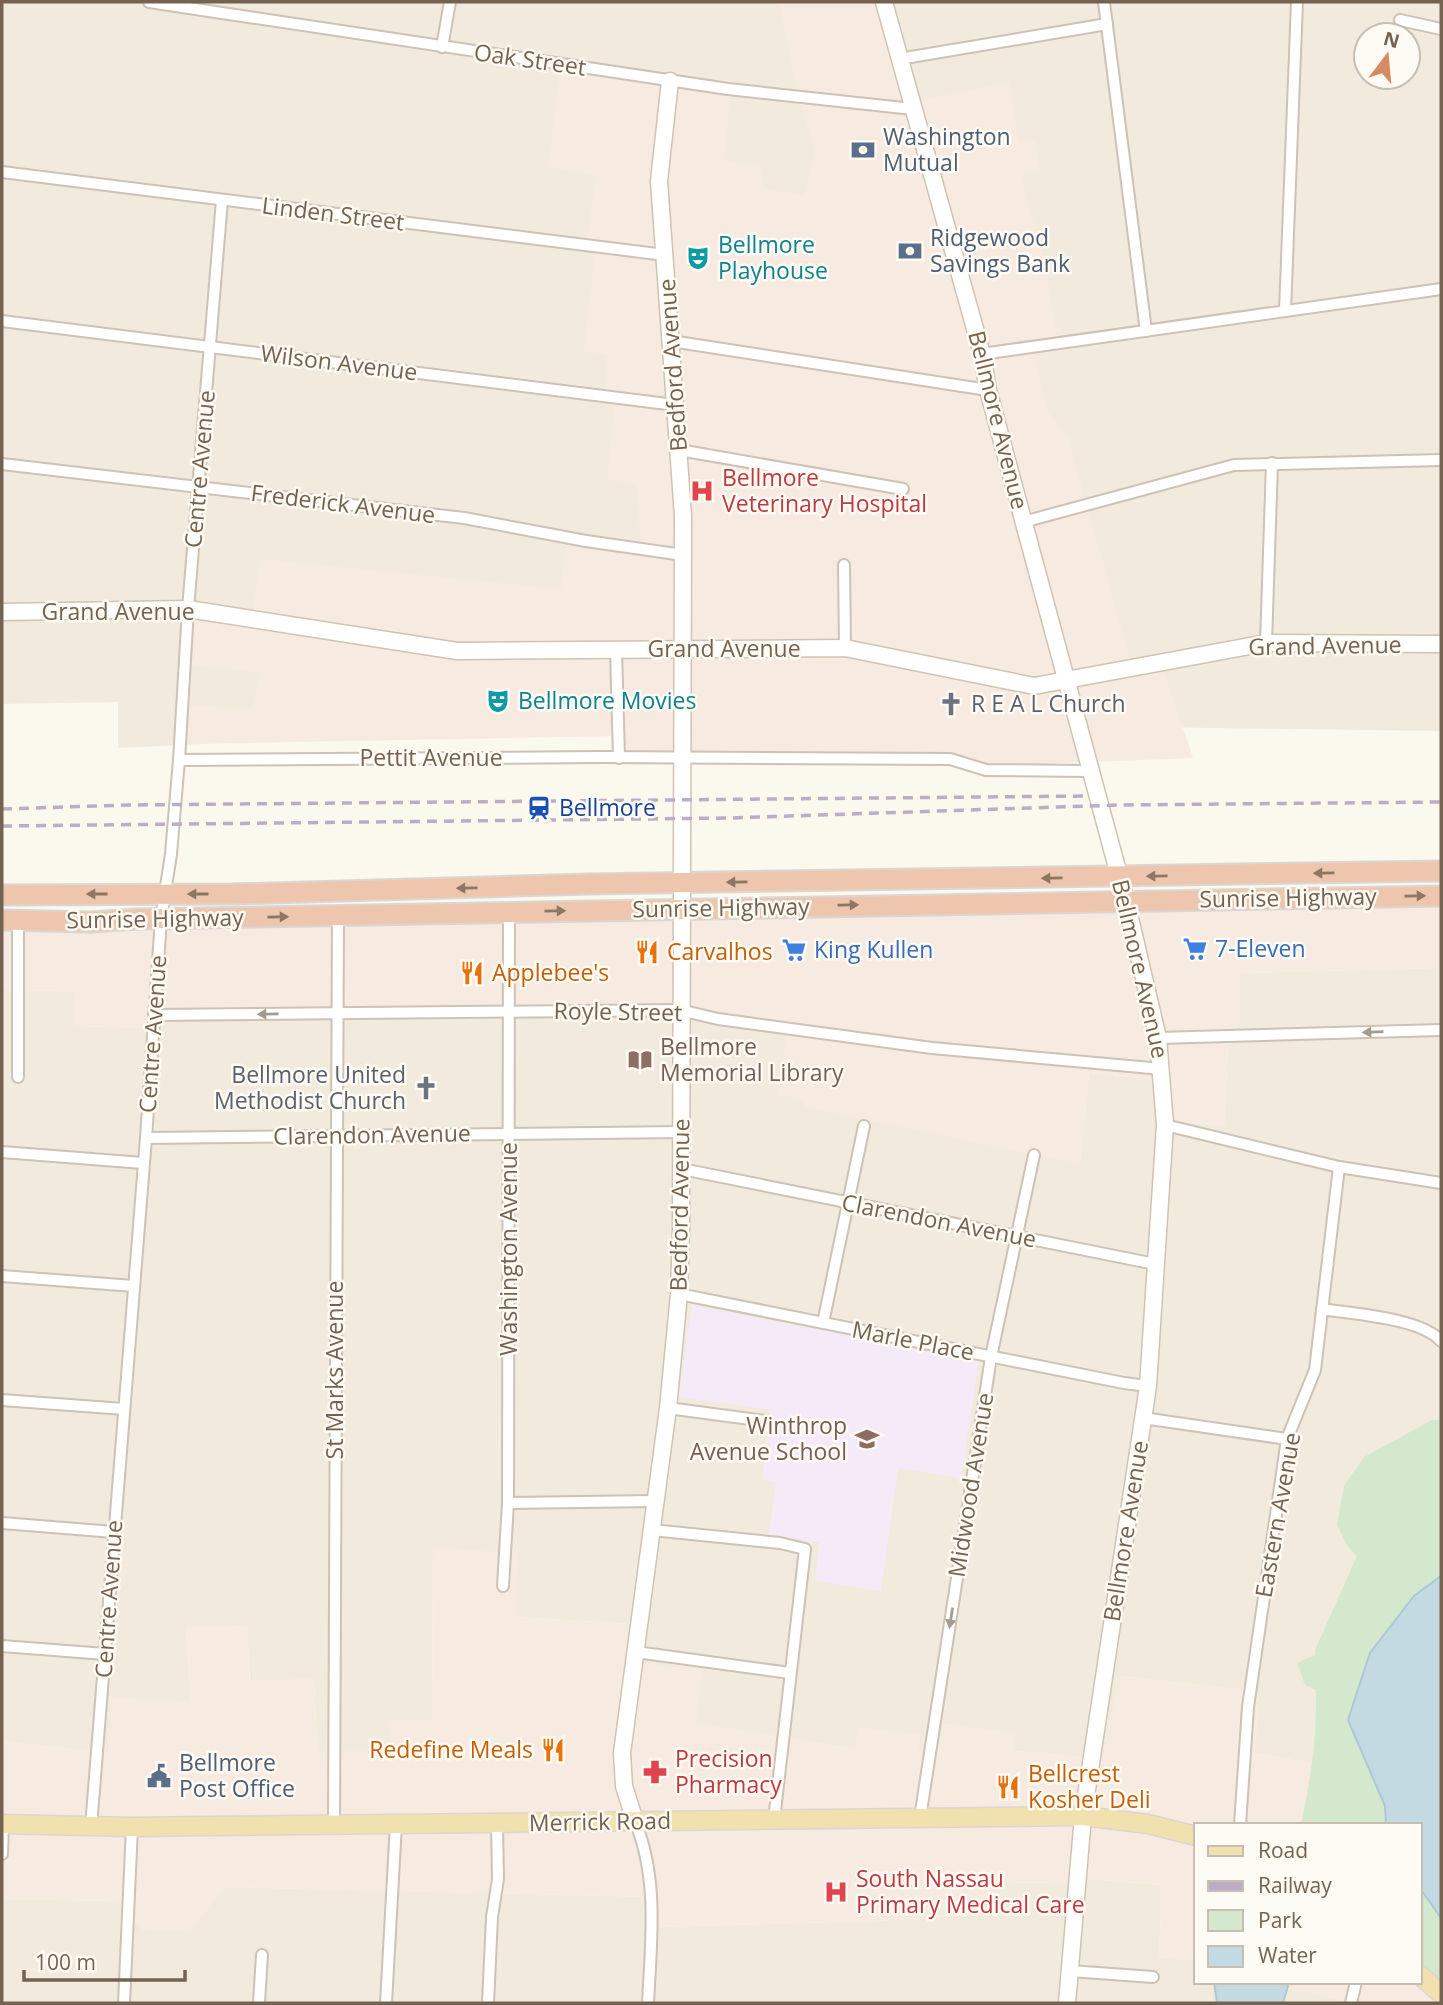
<svg xmlns="http://www.w3.org/2000/svg" width="1443" height="2005" font-family="'Open Sans',sans-serif">
	<style>
		.residential { fill: #f2ebdd; fill-rule: evenodd }
		.commercial { fill: #f7eae0 }
		.education { fill: #f5eaf8 }
		.green { fill: #d4e8cd }
		.water { fill: #c4dae3; stroke: #abc8d4; stroke-width: 2 }
		.lines { fill: none; stroke-linecap: round; stroke-linejoin: round }
		.street-casing { stroke: #cdc2b4; stroke-width: 14 }
		.secondary-casing { stroke: #cfc3b2; stroke-width: 19 }
		.primary-casing { stroke: #dbd6d2; stroke-width: 21 }
		.highway-casing { stroke: #dbd6d2; stroke-width: 23 }
		.street { stroke: #fff; stroke-width: 10 }
		.secondary { stroke: #fff; stroke-width: 16 }
		.primary { stroke: #f1e1af; stroke-width: 18 }
		.highway { stroke: #edc6ad; stroke-width: 19 }
		.rail { stroke: #bdacc5; stroke-width: 3.5; stroke-dasharray: 10 7; stroke-linecap: butt }
		.oneway { fill: #8d7764 }
		.oneway2 { fill: #a59a8f }
		.labels { text-anchor: middle; stroke-width: 5; stroke-linejoin: round; paint-order: stroke }
		.street-label { font-size: 23px; fill: #756352; stroke: #fefbf4 }
		.service-label { font-size: 23px; fill: #4e5e75; stroke: #fefbf4; text-anchor: start }
		.culture-label { font-size: 23px; fill: #0d838f; stroke: #fefbf4; text-anchor: start }
		.health-label { font-size: 23px; fill: #be3a42; stroke: #fefbf4; text-anchor: start }
		.worship-label { font-size: 23px; fill: #5b616d; stroke: #fefbf4; text-anchor: start }
		.transit-label { font-size: 23px; fill: #164399; stroke: #fefbf4; text-anchor: start }
		.shop-label { font-size: 23px; fill: #366cbe; stroke: #fefbf4; text-anchor: start }
		.food-label { font-size: 23px; fill: #c56008; stroke: #fefbf4; text-anchor: start }
		.education-label { font-size: 23px; fill: #785e54; stroke: #fefbf4; text-anchor: start }
	</style>
	<rect width="100%" height="100%" fill="#fbf8ee"/>
	<!-- residential -->
	<g class="residential">
		<path d="M2 2H1441V731L675 721 118 748V702L2 704ZM1366 35H1408V77H1366Z"/>
		<path d="M1441 968V1451L1318 1749 1315 1764 1254 1753 1260 1692 1120 1676 1103 1759 1012 1751 1014 1734 943 1724 940 1755 918 1752 919 1734 855 1749 695 1723 637 1663 631 1624 515 1617 433 1549 432 1719 393 1751H317L314 1678 250 1684 247 1626 186 1628 191 1703 110 1754 2 1741V990L76 991 74 1026 151 1028 152 1015 679 1012 787 1031 806 1102 805 1106 1080 1163 1089 1073 1154 1079 1224 1126 1228 1044 1240 1021 1239 973Z"/>
		<path d="M1076 1878 1162 1885 1159 1957 1196 1960V1982H1291L1294 1988 1339 2000 1343 2003H2V1899L118 1901 143 1930 226 1887 655 1897V1927L878 1921 993 1913 996 1883 1075 1882Z"/>
	</g>
	<!-- commercial -->
	<g class="commercial">
		<path d="M779 2H881L907 103 1010 82 1018 142 1035 139 1039 170 1020 175 1046 267 1057 340 1032 344 1047 410 1068 438 1134 674 1163 669 1193 758 986 766 956 756 615 753 613 736 184 744 186 705 252 709 261 672 190 665 194 615 251 622 260 559 561 589 566 542 641 553 637 490 633 484 607 479 613 428V401L605 399 607 355 584 351 595 251 586 249 596 175 548 167 561 66 731 91 724 161 761 166 764 189 804 195 816 152 799 100Z"/>
		<path d="M1441 906V968L1240 973V1021L1228 1044 1224 1126 1155 1122 1153 1079 1089 1073 1080 1164 805 1107 806 1101 777 1094 787 1031 679 1012 153 1015 151 1028 74 1026 75 991 2 990V930Z"/>
		<path d="M433 1548 518 1553 515 1617 631 1624 637 1663 702 1671 696 1723 855 1749 858 1727 920 1735 918 1752 940 1755 943 1724 1015 1734 1012 1751 1103 1759 1119 1676 1260 1692 1254 1753 1315 1764 1301 1825H1196V1960L1159 1957 1162 1885 1077 1878 1076 1882 997 1883 994 1913 878 1921 654 1927V1897L226 1887 189 1931 143 1930 118 1901 2 1899V1741L109 1754 111 1697 191 1702 186 1627 248 1626 249 1681 314 1678 317 1751H393L388 1720 432 1719Z"/>
		<path d="M1420 1966 1441 1985V2003H1343L1339 2000 1294 1988 1291 1982H1420Z"/>
	</g>
	<!-- education -->
	<path class="education" d="M692 1305 979 1361 961 1478 898 1468 881 1591 815 1581 819 1542 769 1534 776 1482 762 1479 771 1410 679 1397Z"/>
	<!-- green -->
	<path class="green" d="M1432 1420H1441V1985L1420 1966V1825H1301C1311 1777 1317 1739 1316 1690L1305 1685 1297 1663 1315 1655V1650L1357 1556 1348 1547 1337 1525 1344 1486 1364 1457Z"/>
	<!-- water -->
	<g class="water">
		<path d="M1441 1576V1918L1420 1888V1825H1386L1385 1806 1348 1720 1370 1653 1414 1596Z"/>
		<path d="M1214 1982H1285L1288 1986 1283 2003H1217Z"/>
	</g>
	<g class="lines">
		<!-- street casing -->
		<g class="street-casing">
			<g id="street">
				<path d="M149 2 728 89 913 109"/>
				<path d="M1104 2 1146 331"/>
				<path d="M1400 20 1441 29"/>
				<path d="M442 47 450 2"/>
				<path d="M899 59 1107 24"/>
				<path d="M2 172 665 255"/>
				<path d="M1285 311 1297 2"/>
				<path d="M2 321 675 405"/>
				<path d="M671 341 988 390"/>
				<path d="M982 354 1441 289"/>
				<path d="M679 450 903 489"/>
				<path d="M2 464 464 518 586 541 683 555"/>
				<path d="M1023 522 1234 465 1441 460"/>
				<path d="M844 565 845 648"/>
				<path d="M1266 643 1272 463"/>
				<path d="M616 650 619 758"/>
				<path d="M179 760 601 757 950 759 986 770 1090 771"/>
				<path d="M154 1015 680 1010 718 1019 932 1048 1162 1069"/>
				<path d="M1158 1038 1441 1030"/>
				<path d="M18 1077V920"/>
				<path d="M1165 1125 1339 1167 1441 1183"/>
				<path d="M146 1138 682 1132"/>
				<path d="M2 1152 143 1163"/>
				<path d="M682 1169 1155 1264"/>
				<path d="M2 1276 134 1286"/>
				<path d="M679 1294 1124 1383 1148 1386"/>
				<path d="M1322 1309C1353 1314 1421 1318 1441 1341"/>
				<path d="M823 1323 864 1126"/>
				<path d="M2 1400 124 1409"/>
				<path d="M668 1408 765 1421"/>
				<path d="M1143 1418 1287 1439"/>
				<path d="M508 1503 655 1501"/>
				<path d="M2 1523 114 1532"/>
				<path d="M652 1530 780 1543 805 1549 774 1820"/>
				<path d="M503 1586 508 1503 509 911"/>
				<path d="M2 1646 105 1654"/>
				<path d="M636 1652 790 1673"/>
				<path d="M920 1818 991 1357 1034 1155"/>
				<path d="M635 1821C659 1880 651 1941 648 2003"/>
				<path d="M334 1825 338 916"/>
				<path d="M1240 1825 1248 1707 1287 1439 1315 1370 1339 1167"/>
				<path d="M91 1827 146 1138 161 919 171 854 179 760 188 609 222 200"/>
				<path d="M2 1854 3 1824"/>
				<path d="M1070 1971 1153 1977"/>
				<path d="M124 2003 132 1827"/>
				<path d="M259 2003 262 1955"/>
				<path d="M386 2003 396 1824"/>
				<path d="M488 2003 492 1917 498 1879 497 1823"/>
				<path d="M1351 2003 1356 1982"/>
			</g>
		</g>
		<!-- secondary casing -->
		<g class="secondary-casing">
			<g id="secondary">
				<path d="M884 2 982 354 988 390 1126 901 1158 1038 1165 1125 1148 1386 1083 1816 1067 2003"/>
				<path d="M2 612 188 609 457 651 845 648 1034 686 1266 643 1441 644"/>
				<path d="M635 1821 624 1786 622 1753 668 1408 679 1294 681 1229 683 516 659 181 670 81"/>
			</g>
		</g>
		<!-- primary casing -->
		<g class="primary-casing">
			<g id="primary">
				<path d="M2 1824 132 1827 1083 1816 1148 1824 1196 1836"/>
				<path d="M1420 1975 1441 1994"/>
			</g>
		</g>
		<!-- highway casing -->
		<g class="highway-casing">
			<g id="highway">
				<path d="M2 895 232 894 589 884 1441 871"/>
				<path d="M2 920 91 922 138 919 1441 896"/>
			</g>
		</g>
		<!-- street -->
		<use href="#street" class="street"/>
		<!-- secondary -->
		<use href="#secondary" class="secondary"/>
		<!-- primary -->
		<use href="#primary" class="primary"/>
		<!-- highway -->
		<use href="#highway" class="highway"/>
		<!-- rail -->
		<g class="rail">
			<path d="M2 809 129 805 1088 796"/>
			<path d="M2 826 730 818 1119 805 1441 802"/>
		</g>
	</g>
	<!-- one-way arrows -->
	<defs><path id="oneway-solid" d="M-6-.8H1V-3.2L6.5 0L1 3.2V.8H-6Z" transform="scale(1.75)"/></defs>
	<g class="oneway">
		<use href="#oneway-solid" transform="translate(1324 873) rotate(179)"/>
		<use href="#oneway-solid" transform="translate(1157 876) rotate(179)"/>
		<use href="#oneway-solid" transform="translate(1052 878) rotate(179)"/>
		<use href="#oneway-solid" transform="translate(737 882) rotate(179)"/>
		<use href="#oneway-solid" transform="translate(467 888) rotate(179)"/>
		<use href="#oneway-solid" transform="translate(97 894) rotate(180)"/>
		<use href="#oneway-solid" transform="translate(198 894) rotate(180)"/>
		<use href="#oneway-solid" transform="translate(1415 896) rotate(-1)"/>
		<use href="#oneway-solid" transform="translate(848 905) rotate(-1)"/>
		<use href="#oneway-solid" transform="translate(555 911) rotate(-1)"/>
		<use href="#oneway-solid" transform="translate(278 917) rotate(-1)"/>
	</g>
	<g class="oneway2">
		<use href="#oneway-solid" transform="translate(268 1014) rotate(179)"/>
		<use href="#oneway-solid" transform="translate(1373 1032) rotate(178)"/>
		<use href="#oneway-solid" transform="translate(951 1618) rotate(99)"/>
	</g>
	<!-- icons -->
	<defs>
		<g id="bank-bare" transform="scale(1.89)"><path d="M-6-4H6V4H-6ZM0-2.3a2.3 2.3 0 1 0 0 4.6a2.3 2.3 0 1 0 0-4.6Z" fill="#5c6f8a" stroke="#fefbf4" stroke-width="2.5" paint-order="stroke"/></g>
		<g id="theatre-bare" transform="scale(1.89)"><path d="M-5-5.5Q0-4 5-5.5V0Q5 5 0 6Q-5 5-5 0ZM-3.3-2.5H-1v1.5H-3.3ZM1-2.5H3.3v1.5H1ZM-2.8 1Q0 5.5 2.8 1Z" fill="#0f9aa8" stroke="#fefbf4" stroke-width="2.5" paint-order="stroke"/></g>
		<g id="hospital-bare" transform="scale(1.89)"><path d="M-5-5h3v3.5h4V-5h3V5h-3V1.5h-4V5h-3Z" fill="#e0444e" stroke="#fefbf4" stroke-width="2.5" paint-order="stroke"/></g>
		<g id="church-bare" transform="scale(1.89)"><path d="M-1.2-6h2.4v3.5h3.3v2.4h-3.3V6h-2.4V-.1h-3.3v-2.4h3.3Z" fill="#6b7280" stroke="#fefbf4" stroke-width="2.5" paint-order="stroke"/></g>
		<g id="station-bare" transform="scale(1.89)"><path d="M-3-6H3Q5-6 5-4V2Q5 4 3 4L4.5 6H3L1.5 4h-3L-3 6H-4.5L-3 4Q-5 4-5 2V-4Q-5-6-3-6ZM-3.5-4v3h7v-3ZM-3.5 1v1.5H-2V1ZM2 1v1.5H3.5V1Z" fill="#1a4fb4" stroke="#fefbf4" stroke-width="2.5" paint-order="stroke"/></g>
		<g id="supermarket-bare" transform="scale(1.89)"><path d="M-6-5.5h2.5l.6 2H6L4.5 2H-2.5L-4.4-4H-6ZM-1.5 3.2a1.3 1.3 0 1 0 .1 0ZM3 3.2a1.3 1.3 0 1 0 .1 0Z" fill="#3f7fe0" stroke="#fefbf4" stroke-width="2.5" paint-order="stroke"/></g>
		<g id="restaurant-bare" transform="scale(1.89)"><path d="M-5-6h1v4h1v-4h1v4h1v-4h1v5L-1.5 .5V6h-2V.5L-5-1ZM5-6V6H3V1.5H1.5Q1.5-4 5-6Z" fill="#e8710a" stroke="#fefbf4" stroke-width="2.5" paint-order="stroke"/></g>
		<g id="library-bare" transform="scale(1.89)"><path d="M-6-4Q-3-5.5-.7-3.5V5Q-3 3-6 4ZM6-4Q3-5.5 .7-3.5V5Q3 3 6 4Z" fill="#8d6e63" stroke="#fefbf4" stroke-width="2.5" paint-order="stroke"/></g>
		<g id="school-bare" transform="scale(1.89)"><path d="M0-5L7-2L0 1L-7-2ZM-4 1L0 2.5L4 1V4Q0 6-4 4Z" fill="#8d6e63" stroke="#fefbf4" stroke-width="2.5" paint-order="stroke"/></g>
		<g id="pharmacy-bare" transform="scale(1.89)"><path d="M-2-6h4v4h4v4h-4v4h-4v-4h-4v-4h4Z" fill="#e0444e" stroke="#fefbf4" stroke-width="2.5" paint-order="stroke"/></g>
		<g id="civic-bare" transform="scale(1.89)"><path d="M-.6-6.5H3V-4.5H.6V-3L4-1V1h2V6H-6V1h2V-1L-.6-3ZM-1.2 2.5V6h2.4V2.5Z" fill="#5c6f8a" stroke="#fefbf4" stroke-width="2.5" paint-order="stroke"/></g>
	</defs>
	<g fill-rule="evenodd">
		<use href="#bank-bare" x="863" y="150"/>
		<use href="#bank-bare" x="910" y="251"/>
		<use href="#theatre-bare" x="698" y="258"/>
		<use href="#hospital-bare" x="702" y="491"/>
		<use href="#theatre-bare" x="498" y="701"/>
		<use href="#church-bare" x="951" y="704"/>
		<use href="#station-bare" x="539" y="808"/>
		<use href="#supermarket-bare" x="1195" y="949"/>
		<use href="#supermarket-bare" x="794" y="950"/>
		<use href="#restaurant-bare" x="647" y="952"/>
		<use href="#restaurant-bare" x="472" y="973"/>
		<use href="#library-bare" x="640" y="1060"/>
		<use href="#church-bare" x="426" y="1088"/>
		<use href="#school-bare" x="867" y="1439"/>
		<use href="#restaurant-bare" x="553" y="1750"/>
		<use href="#pharmacy-bare" x="655" y="1772"/>
		<use href="#civic-bare" x="159" y="1776"/>
		<use href="#restaurant-bare" x="1008" y="1787"/>
		<use href="#hospital-bare" x="836" y="1892"/>
	</g>
	<g class="labels">
		<!-- street labels -->
		<g class="street-label">
			<text transform="translate(530 60) rotate(8)" y="8">Oak Street</text>
			<text transform="translate(333 214) rotate(7)" y="8">Linden Street</text>
			<text transform="translate(339 363) rotate(7)" y="8">Wilson Avenue</text>
			<text transform="translate(673 365) rotate(-94)" y="8">Bedford Avenue</text>
			<text transform="translate(998 420) rotate(76)" y="8">Bellmore Avenue</text>
			<text transform="translate(200 469) rotate(-85)" y="8">Centre Avenue</text>
			<text transform="translate(343 504) rotate(7)" y="8">Frederick Avenue</text>
			<text x="118" y="620">Grand Avenue</text>
			<text transform="translate(1325 646) rotate(-1)" y="8">Grand Avenue</text>
			<text x="724" y="657">Grand Avenue</text>
			<text x="431" y="766">Pettit Avenue</text>
			<text transform="translate(1288 898) rotate(-1)" y="8">Sunrise Highway</text>
			<text transform="translate(721 908) rotate(-1)" y="8">Sunrise Highway</text>
			<text transform="translate(155 919) rotate(-1)" y="8">Sunrise Highway</text>
			<text transform="translate(1140 969) rotate(77)" y="8">Bellmore Avenue</text>
			<text transform="translate(618 1012) rotate(1)" y="8">Royle Street</text>
			<text transform="translate(153 1034) rotate(-86)" y="8">Centre Avenue</text>
			<text transform="translate(372 1135) rotate(-1)" y="8">Clarendon Avenue</text>
			<text transform="translate(680 1205) rotate(-89)" y="8">Bedford Avenue</text>
			<text transform="translate(939 1221) rotate(11)" y="8">Clarendon Avenue</text>
			<text transform="translate(509 1249) rotate(-90)" y="8">Washington Avenue</text>
			<text transform="translate(913 1341) rotate(11)" y="8">Marle Place</text>
			<text transform="translate(335 1370) rotate(-90)" y="8">St Marks Avenue</text>
			<text transform="translate(971 1485) rotate(-81)" y="8">Midwood Avenue</text>
			<text transform="translate(1278 1515) rotate(-80)" y="8">Eastern Avenue</text>
			<text transform="translate(1126 1531) rotate(-81)" y="8">Bellmore Avenue</text>
			<text transform="translate(109 1599) rotate(-86)" y="8">Centre Avenue</text>
			<text transform="translate(600 1822) rotate(-1)" y="8">Merrick Road</text>
		</g>
		<!-- service labels -->
		<g class="service-label">
			<text x="883" y="145">Washington<tspan x="883" dy="26">Mutual</tspan></text>
			<text x="930" y="246">Ridgewood<tspan x="930" dy="26">Savings Bank</tspan></text>
			<text x="179" y="1771">Bellmore<tspan x="179" dy="26">Post Office</tspan></text>
		</g>
		<!-- culture labels -->
		<g class="culture-label">
			<text x="718" y="253">Bellmore<tspan x="718" dy="26">Playhouse</tspan></text>
			<text x="518" y="709">Bellmore Movies</text>
		</g>
		<!-- health labels -->
		<g class="health-label">
			<text x="722" y="486">Bellmore<tspan x="722" dy="26">Veterinary Hospital</tspan></text>
			<text x="675" y="1767">Precision<tspan x="675" dy="26">Pharmacy</tspan></text>
			<text x="856" y="1887">South Nassau<tspan x="856" dy="26">Primary Medical Care</tspan></text>
		</g>
		<!-- worship labels -->
		<g class="worship-label">
			<text x="971" y="712">R E A L Church</text>
			<text x="406" y="1083" text-anchor="end">Bellmore United<tspan x="406" dy="26">Methodist Church</tspan></text>
		</g>
		<!-- transit labels -->
		<g class="transit-label">
			<text x="559" y="816">Bellmore</text>
		</g>
		<!-- shop labels -->
		<g class="shop-label">
			<text x="1215" y="957">7-Eleven</text>
			<text x="814" y="958">King Kullen</text>
		</g>
		<!-- food labels -->
		<g class="food-label">
			<text x="667" y="960">Carvalhos</text>
			<text x="492" y="981">Applebee's</text>
			<text x="533" y="1758" text-anchor="end">Redefine Meals</text>
			<text x="1028" y="1782">Bellcrest<tspan x="1028" dy="26">Kosher Deli</tspan></text>
		</g>
		<!-- education labels -->
		<g class="education-label">
			<text x="660" y="1055">Bellmore<tspan x="660" dy="26">Memorial Library</tspan></text>
			<text x="847" y="1434" text-anchor="end">Winthrop<tspan x="847" dy="26">Avenue School</tspan></text>
		</g>
	</g>
	<!-- border -->
	<rect width="1443" height="2005" fill="none" stroke="#756352" stroke-width="7"/>
	<!-- legend -->
	<rect x="1194" y="1823" width="228" height="161" fill="#fefbf4" stroke="#c7beb3" stroke-width="2"/>
	<rect x="1208" y="1846" width="35" height="10" fill="#f1e1af" stroke="#c7beb3" stroke-width="2"/>
	<text x="1258" y="1858" font-size="21" fill="#756352">Road</text>
	<rect x="1208" y="1881" width="35" height="10" fill="#bdacc5" stroke="#c7beb3" stroke-width="2"/>
	<text x="1258" y="1893" font-size="21" fill="#756352">Railway</text>
	<rect x="1208" y="1910" width="35" height="21" fill="#d4e8cd" stroke="#c7beb3" stroke-width="2"/>
	<text x="1258" y="1928" font-size="21" fill="#756352">Park</text>
	<rect x="1208" y="1946" width="35" height="21" fill="#c4dae3" stroke="#c7beb3" stroke-width="2"/>
	<text x="1258" y="1963" font-size="21" fill="#756352">Water</text>
	<!-- north arrow -->
	<g transform="translate(1387 56) rotate(16)"><circle r="33" fill="#fefbf4" stroke="#c7beb3" stroke-width="2"/>
	<path d="M0-5L12 26L0 18L-12 26Z" fill="#d68b62"/>
	<text y="-10" font-size="19" font-weight="bold" text-anchor="middle" fill="#756352">N</text>
	</g>
	<!-- scale -->
	<path d="M24 1970v10h161v-10" fill="none" stroke="#756352" stroke-width="3.5"/>
	<text x="35" y="1970" font-size="21" fill="#756352" stroke="#fefbf4" stroke-width="5" paint-order="stroke">100 m</text>
</svg>
